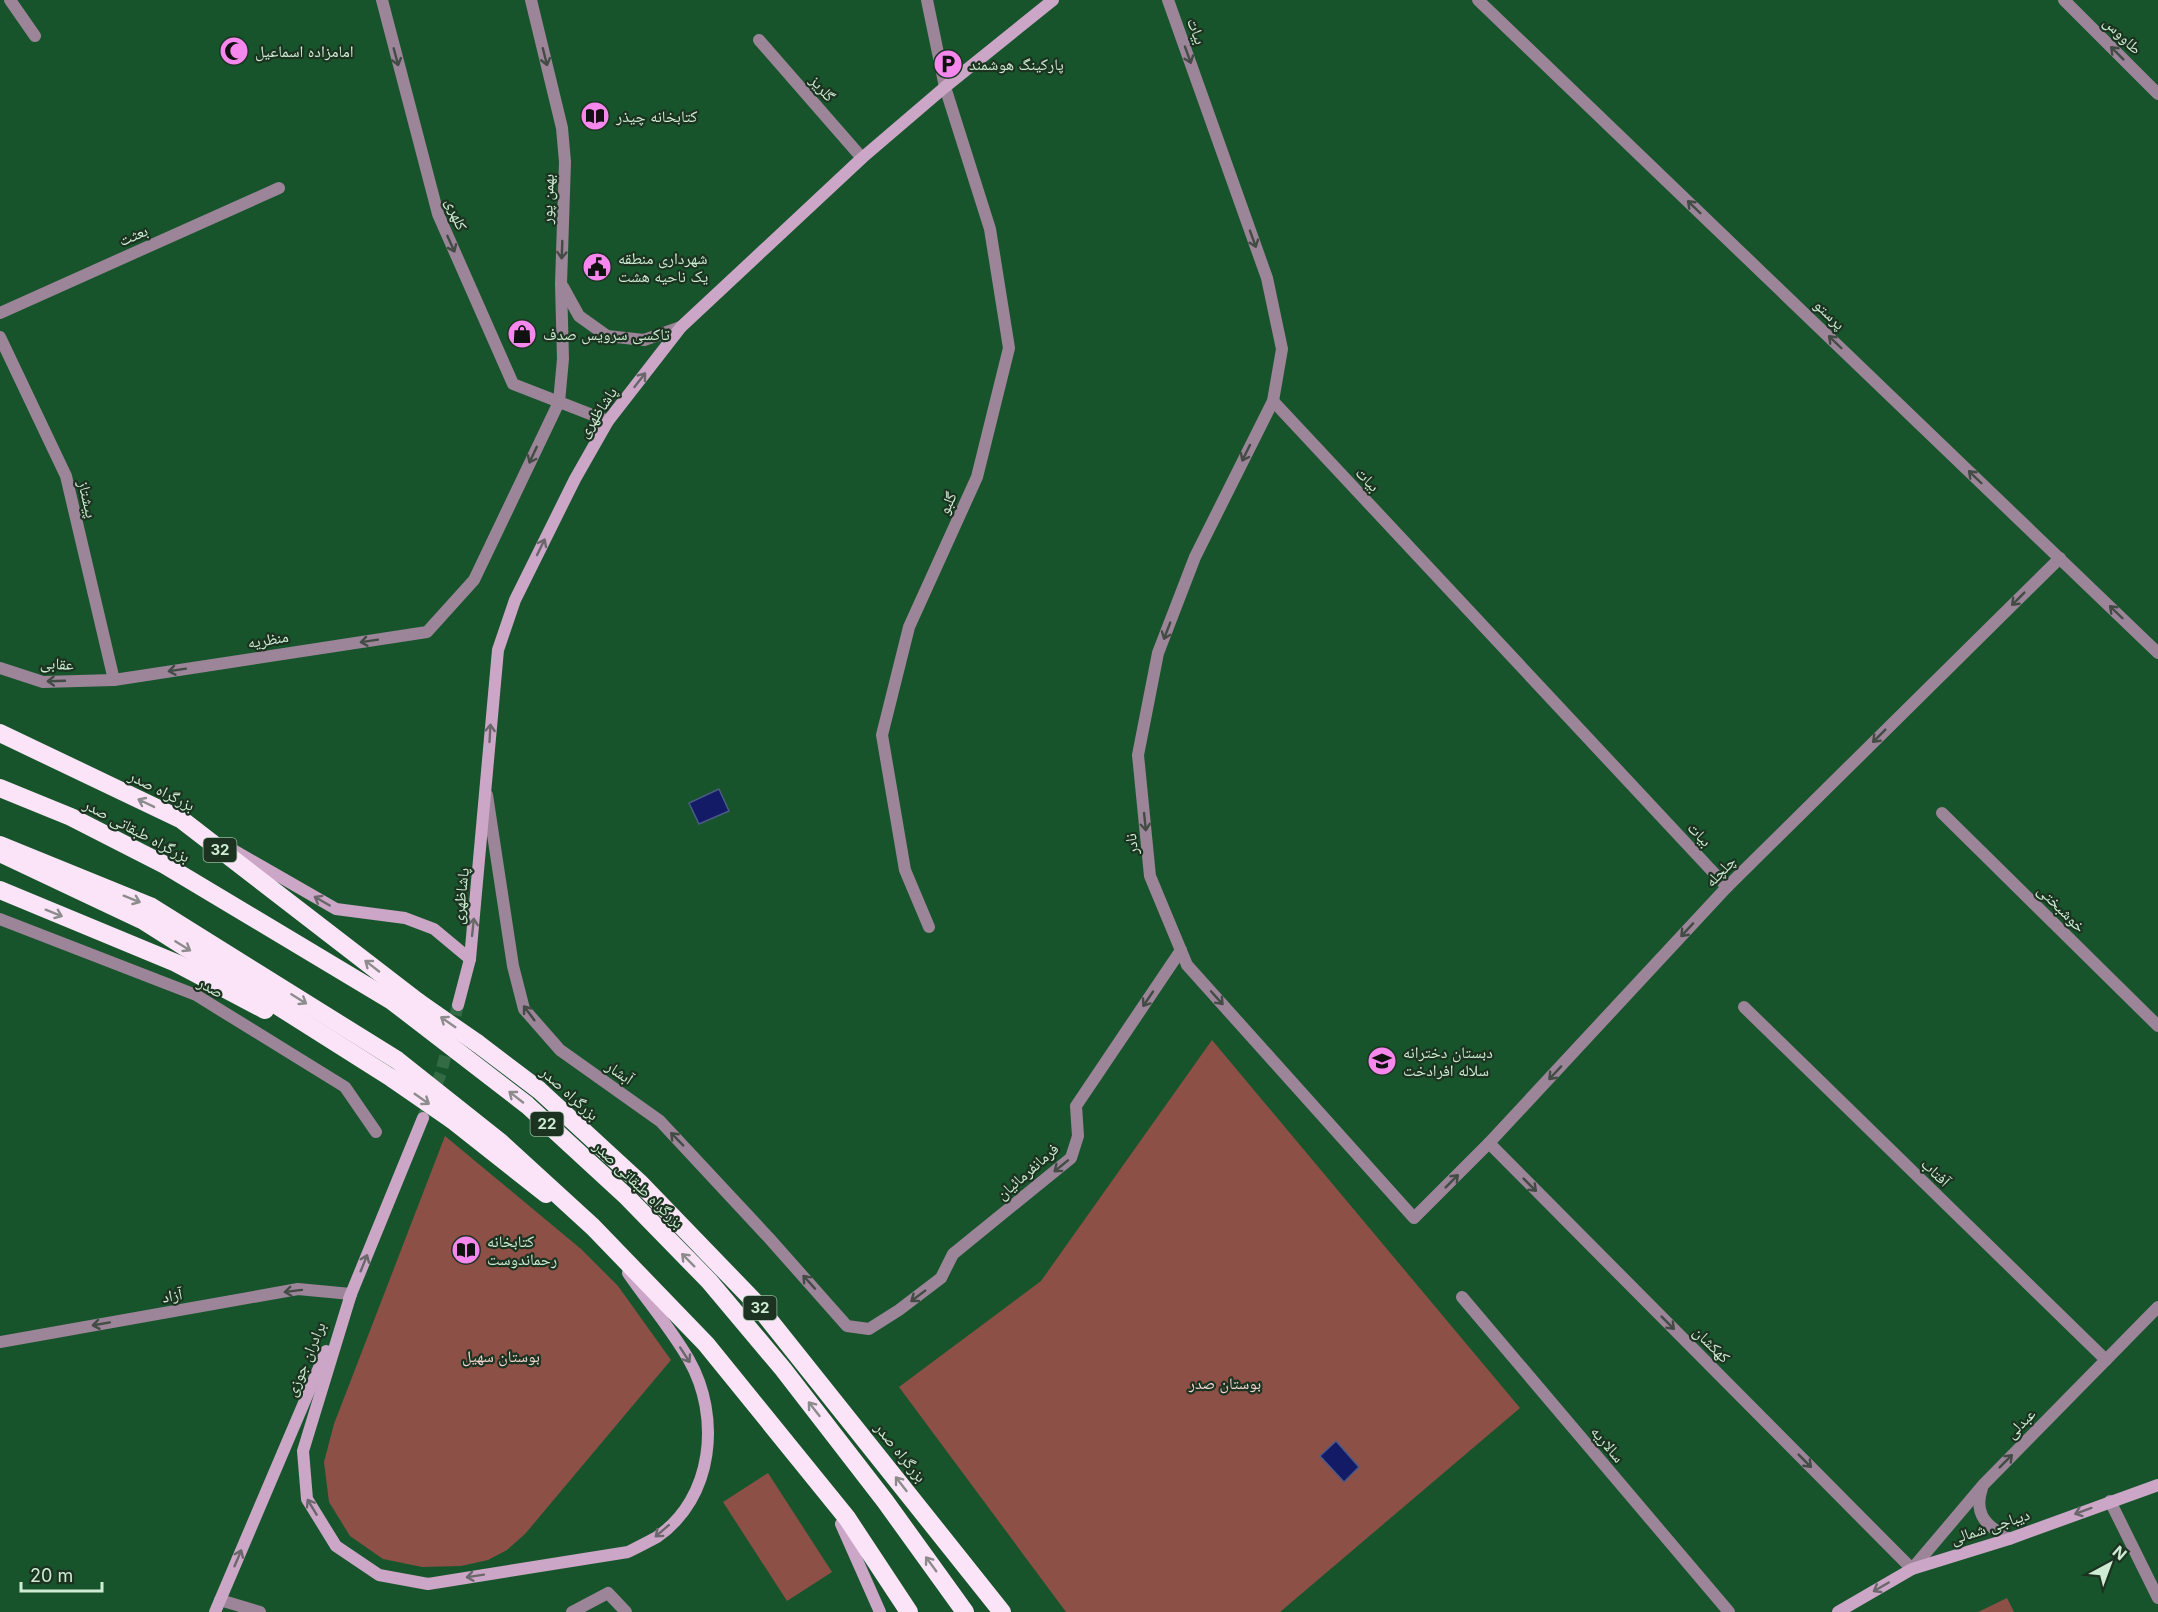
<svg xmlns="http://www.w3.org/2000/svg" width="2158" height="1612" font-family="Inter,'Noto Naskh Arabic',sans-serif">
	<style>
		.green { fill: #8c5046 }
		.water { fill: #141b66; stroke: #4c5a87; stroke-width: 1.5 }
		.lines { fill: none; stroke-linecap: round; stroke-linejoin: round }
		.secondary-tunnel { stroke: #336b44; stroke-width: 12; stroke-dasharray: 12 6; stroke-linecap: butt }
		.street { stroke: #9c8499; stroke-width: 12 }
		.secondary { stroke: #cba6c7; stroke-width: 12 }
		.highway { stroke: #fce4f8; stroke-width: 18 }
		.highway-bridge { stroke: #fce4f8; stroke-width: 18 }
		.oneway { stroke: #424b44 }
		.oneway2 { stroke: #6a676b }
		.oneway3 { stroke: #8c8c8c }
		.labels { text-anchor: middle; stroke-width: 4.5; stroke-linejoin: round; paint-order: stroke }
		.shield { fill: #1b3320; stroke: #98b49d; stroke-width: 1.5 }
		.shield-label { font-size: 15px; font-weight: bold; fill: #ceecd3 }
		.street-label { font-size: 16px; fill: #ceecd3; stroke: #1b3320 }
		.poi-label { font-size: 16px; fill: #ceecd3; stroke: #1b3320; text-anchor: start }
		.park-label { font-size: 16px; fill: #f3d7d2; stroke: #1b3320 }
	</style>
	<rect width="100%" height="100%" fill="#18542b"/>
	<!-- green -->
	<g class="green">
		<path d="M1212 1040 1520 1408 1280 1612H1066L899 1387 1041 1281Z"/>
		<path d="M445 1136 581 1249 618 1286 671 1360 525 1534 507 1550 488 1560 461 1566 422 1567 383 1559 350 1536 329 1502 324 1462 334 1424Z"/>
		<path d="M768 1473 832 1572 787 1601 723 1502Z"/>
		<path d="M2007 1598 2014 1612H1978Z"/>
	</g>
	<!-- water -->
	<g class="water">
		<path d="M719 789 729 811 699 824 689 803Z"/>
		<path d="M1336 1441 1359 1467 1344 1482 1320 1456Z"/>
	</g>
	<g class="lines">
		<!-- secondary-tunnel -->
		<path class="secondary-tunnel" d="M423 1118 441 1073 458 1005"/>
		<!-- street -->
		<g class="street">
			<path d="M10 0 35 36"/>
			<path d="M382 0 438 214 513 384 608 421"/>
			<path d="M927 0 945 87 990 229 1009 348 977 477 909 627 882 735 905 870 929 927"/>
			<path d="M1168 0 1267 278 1282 349 1273 401 1195 557 1158 653 1138 755 1150 876 1187 965 1414 1218 1489 1143 1727 887 2060 558"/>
			<path d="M1478 0 2158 653"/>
			<path d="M2064 0 2158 94"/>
			<path d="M759 40 862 158"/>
			<path d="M563 287 579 316 607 336 644 340 681 327"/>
			<path d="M0 313 279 188"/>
			<path d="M0 337 66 476 114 680"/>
			<path d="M1273 401 1727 887"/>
			<path d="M0 668 43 682 114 680 427 632 474 580 559 402 563 359 561 284 565 162 562 128 531 0"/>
			<path d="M487 795 513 966 524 1009 560 1050 660 1121 769 1238 847 1326 869 1329 899 1310 941 1278 953 1254 1071 1158 1078 1136 1076 1106 1181 950"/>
			<path d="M1942 813 2158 1026"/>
			<path d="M0 919 196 995 345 1087 376 1132"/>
			<path d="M1744 1007 2106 1360"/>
			<path d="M1489 1143 1912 1569 1984 1484 2158 1307"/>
			<path d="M1462 1297 1729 1612"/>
			<path d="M0 1342 298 1289 351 1294"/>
			<path d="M1982 1488C1973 1515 1987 1526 2009 1539"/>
			<path d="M2110 1501 2158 1598"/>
			<path d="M220 1600 260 1612"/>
			<path d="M572 1612 608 1593 626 1612"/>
		</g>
		<!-- secondary -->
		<g class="secondary">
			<path d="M228 847 336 909 405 918 434 929 470 959"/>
			<path d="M458 1005 470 959 498 650 515 600 575 479 608 421 681 327 862 158 945 87 1053 0"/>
			<path d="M351 1294 303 1451 307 1499 336 1546 379 1575 428 1584 628 1552C638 1547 648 1542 657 1537 714 1498 721 1416 689 1360 672 1330 648 1302 628 1273"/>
			<path d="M349 1299 423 1118"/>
			<path d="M841 1524 880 1612"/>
			<path d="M215 1612 326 1351"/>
			<path d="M1838 1612 1912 1569 2009 1539 2158 1485"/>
		</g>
		<!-- highway -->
		<g class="highway">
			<path d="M0 733 182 820 418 1002"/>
			<path d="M0 853 142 920 393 1079"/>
			<path d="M0 890 176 963 265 1010"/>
			<path d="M477 1043 539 1090 639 1182 754 1301 1002 1612"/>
			<path d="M451 1119 546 1194"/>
		</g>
		<!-- highway-bridge -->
		<g class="highway-bridge">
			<path d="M0 788 71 817 165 865 392 1001 527 1105 627 1197 709 1281 783 1369 885 1501 965 1612"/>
			<path d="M0 845 150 906 397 1060 499 1141 593 1227 706 1344 847 1518 909 1612"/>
			<path d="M418 1002 477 1043"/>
			<path d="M393 1079 451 1119"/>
		</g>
	</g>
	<!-- one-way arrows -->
	<defs><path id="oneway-shaft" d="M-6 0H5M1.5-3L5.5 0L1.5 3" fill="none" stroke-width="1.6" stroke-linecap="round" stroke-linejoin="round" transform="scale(1.5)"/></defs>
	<g class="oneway">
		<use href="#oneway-shaft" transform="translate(2117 53) rotate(-135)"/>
		<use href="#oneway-shaft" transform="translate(1188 55) rotate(70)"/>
		<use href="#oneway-shaft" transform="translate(396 57) rotate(75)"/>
		<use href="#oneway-shaft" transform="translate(545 57) rotate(76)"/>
		<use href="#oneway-shaft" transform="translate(1694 207) rotate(-136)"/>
		<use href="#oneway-shaft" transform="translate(1253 239) rotate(70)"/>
		<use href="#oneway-shaft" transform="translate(451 244) rotate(66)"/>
		<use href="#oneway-shaft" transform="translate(562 250) rotate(92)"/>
		<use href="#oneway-shaft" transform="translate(1835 342) rotate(-136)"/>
		<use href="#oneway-shaft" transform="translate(1246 453) rotate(116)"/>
		<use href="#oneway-shaft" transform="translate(533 455) rotate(115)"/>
		<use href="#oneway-shaft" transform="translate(1975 477) rotate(-136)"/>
		<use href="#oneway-shaft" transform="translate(2018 599) rotate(135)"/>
		<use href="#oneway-shaft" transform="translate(2116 612) rotate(-136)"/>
		<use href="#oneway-shaft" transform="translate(1167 631) rotate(111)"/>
		<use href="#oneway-shaft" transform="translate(369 641) rotate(171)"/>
		<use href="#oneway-shaft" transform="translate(177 670) rotate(171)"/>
		<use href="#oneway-shaft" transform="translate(56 681) rotate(178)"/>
		<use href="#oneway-shaft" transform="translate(1879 736) rotate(135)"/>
		<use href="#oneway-shaft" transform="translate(1145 822) rotate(84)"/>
		<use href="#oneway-shaft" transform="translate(1687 930) rotate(133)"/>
		<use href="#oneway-shaft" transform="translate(1217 998) rotate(48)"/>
		<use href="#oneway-shaft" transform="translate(1148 999) rotate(124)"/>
		<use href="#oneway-shaft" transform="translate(529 1013) rotate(-127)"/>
		<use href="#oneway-shaft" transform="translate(1555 1073) rotate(133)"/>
		<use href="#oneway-shaft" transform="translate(677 1139) rotate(-134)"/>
		<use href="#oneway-shaft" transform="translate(1061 1166) rotate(141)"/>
		<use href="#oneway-shaft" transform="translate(1452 1181) rotate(-45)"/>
		<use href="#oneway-shaft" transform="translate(1530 1185) rotate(45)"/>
		<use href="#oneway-shaft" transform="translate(809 1282) rotate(-132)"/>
		<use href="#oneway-shaft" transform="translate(293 1291) rotate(173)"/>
		<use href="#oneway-shaft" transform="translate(918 1296) rotate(143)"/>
		<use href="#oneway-shaft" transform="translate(1668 1323) rotate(45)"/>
		<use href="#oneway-shaft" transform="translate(101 1324) rotate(170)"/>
		<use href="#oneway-shaft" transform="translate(1805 1461) rotate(45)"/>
		<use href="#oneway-shaft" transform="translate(2006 1461) rotate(-45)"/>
	</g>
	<g class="oneway2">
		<use href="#oneway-shaft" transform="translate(640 380) rotate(-52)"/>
		<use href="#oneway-shaft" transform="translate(541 547) rotate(-64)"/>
		<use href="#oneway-shaft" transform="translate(490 733) rotate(-87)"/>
		<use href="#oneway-shaft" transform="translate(322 901) rotate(-150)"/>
		<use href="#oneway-shaft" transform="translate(473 927) rotate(-84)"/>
		<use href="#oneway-shaft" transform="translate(364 1263) rotate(-68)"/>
		<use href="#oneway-shaft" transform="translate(685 1355) rotate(57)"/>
		<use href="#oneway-shaft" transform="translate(312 1507) rotate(-121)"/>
		<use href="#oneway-shaft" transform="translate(2083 1511) rotate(160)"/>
		<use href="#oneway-shaft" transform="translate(662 1531) rotate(139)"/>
		<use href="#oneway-shaft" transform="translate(238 1558) rotate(-67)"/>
		<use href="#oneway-shaft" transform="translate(475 1576) rotate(171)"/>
		<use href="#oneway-shaft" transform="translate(1881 1587) rotate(150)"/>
	</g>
	<g class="oneway3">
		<use href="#oneway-shaft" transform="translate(146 803) rotate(-154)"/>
		<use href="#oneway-shaft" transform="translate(132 899) rotate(22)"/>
		<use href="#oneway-shaft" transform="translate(54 913) rotate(22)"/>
		<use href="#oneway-shaft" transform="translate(183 946) rotate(32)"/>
		<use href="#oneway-shaft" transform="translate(372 966) rotate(-142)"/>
		<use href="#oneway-shaft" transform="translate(299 999) rotate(32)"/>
		<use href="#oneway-shaft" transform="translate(448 1022) rotate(-145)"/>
		<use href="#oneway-shaft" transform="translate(516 1097) rotate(-142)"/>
		<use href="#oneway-shaft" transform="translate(422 1099) rotate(35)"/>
		<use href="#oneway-shaft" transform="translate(688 1260) rotate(-135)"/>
		<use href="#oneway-shaft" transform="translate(814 1409) rotate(-128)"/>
		<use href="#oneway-shaft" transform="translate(901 1484) rotate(-128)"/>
		<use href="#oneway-shaft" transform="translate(931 1564) rotate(-126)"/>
	</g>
	<!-- icons -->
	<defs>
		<g id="mosque-disc" transform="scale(1.5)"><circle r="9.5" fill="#f688ed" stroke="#1b3320"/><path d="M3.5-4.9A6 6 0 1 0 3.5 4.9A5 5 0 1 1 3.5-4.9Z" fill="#111"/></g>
		<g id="parking-disc" transform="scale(1.5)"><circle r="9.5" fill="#f688ed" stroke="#1b3320"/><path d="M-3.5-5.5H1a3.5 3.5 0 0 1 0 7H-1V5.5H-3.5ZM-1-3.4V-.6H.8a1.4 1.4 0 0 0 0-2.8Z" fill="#111"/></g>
		<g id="library-disc" transform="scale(1.5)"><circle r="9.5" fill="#f688ed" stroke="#1b3320"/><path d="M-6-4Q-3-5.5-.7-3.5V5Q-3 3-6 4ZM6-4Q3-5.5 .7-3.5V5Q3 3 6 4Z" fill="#111"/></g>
		<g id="civic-disc" transform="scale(1.5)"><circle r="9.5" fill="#f688ed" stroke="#1b3320"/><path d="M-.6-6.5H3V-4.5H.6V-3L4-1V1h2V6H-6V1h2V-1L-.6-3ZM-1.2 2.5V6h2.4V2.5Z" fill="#111"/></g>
		<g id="shop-disc" transform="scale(1.5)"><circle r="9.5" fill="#f688ed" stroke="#1b3320"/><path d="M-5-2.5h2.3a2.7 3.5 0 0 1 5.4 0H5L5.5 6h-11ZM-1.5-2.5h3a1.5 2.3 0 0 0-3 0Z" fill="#111"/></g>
		<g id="school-disc" transform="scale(1.5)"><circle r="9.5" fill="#f688ed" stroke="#1b3320"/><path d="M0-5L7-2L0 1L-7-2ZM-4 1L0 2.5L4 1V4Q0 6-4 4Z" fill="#111"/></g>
	</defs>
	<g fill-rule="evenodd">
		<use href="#mosque-disc" x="234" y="51"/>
		<use href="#parking-disc" x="948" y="64"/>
		<use href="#library-disc" x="595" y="116"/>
		<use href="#civic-disc" x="597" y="267"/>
		<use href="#shop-disc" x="522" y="334"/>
		<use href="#school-disc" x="1382" y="1061"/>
		<use href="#library-disc" x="466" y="1250"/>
	</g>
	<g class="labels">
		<!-- shield labels -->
		<g class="shield">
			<rect x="203.5" y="838" width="33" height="24" rx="4.5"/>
			<rect x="530.5" y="1112" width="33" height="24" rx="4.5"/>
			<rect x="743.5" y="1296" width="33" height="24" rx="4.5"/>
		</g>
		<g class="shield-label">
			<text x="220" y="855">32</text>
			<text x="547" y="1129">22</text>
			<text x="760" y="1313">32</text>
		</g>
		<!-- street labels -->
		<g class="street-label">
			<text transform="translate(1197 31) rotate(70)" y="6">بیات</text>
			<text transform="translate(2123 35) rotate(45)" y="6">طاووس</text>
			<text transform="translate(823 88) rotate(49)" y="6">گلریز</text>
			<text transform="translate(547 199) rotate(-88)" y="6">بهمن پور</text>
			<text transform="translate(457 214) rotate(69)" y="6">کلهری</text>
			<text transform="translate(133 235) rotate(-24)" y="6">بعثت</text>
			<text transform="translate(1830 314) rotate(44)" y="6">پرستو</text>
			<text transform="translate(597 412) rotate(-56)" y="6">پاشاظهری</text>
			<text transform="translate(1368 479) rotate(47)" y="6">بیات</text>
			<text transform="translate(88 499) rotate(77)" y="6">پیشتاز</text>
			<text transform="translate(947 503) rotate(-66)" y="6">گلبو</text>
			<text transform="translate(268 639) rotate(-9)" y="6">منظریه</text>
			<text transform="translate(57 663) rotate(3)" y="6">عقابی</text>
			<text transform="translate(162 790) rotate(27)" y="6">بزرگراه صدر</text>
			<text transform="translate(137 830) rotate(28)" y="6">بزرگراه طبقاتی صدر</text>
			<text transform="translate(1700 834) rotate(47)" y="6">بیات</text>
			<text transform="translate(1131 844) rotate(-96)" y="6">نادر</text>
			<text transform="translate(1720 871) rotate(-46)" y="6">چلچله</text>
			<text transform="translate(460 896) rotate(-84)" y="6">پاشاظهری</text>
			<text transform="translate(2062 908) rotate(45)" y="6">خوشبختی</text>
			<text transform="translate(211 987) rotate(29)" y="6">صدر</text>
			<text transform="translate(620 1072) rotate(35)" y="6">آبشار</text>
			<text transform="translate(570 1093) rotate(42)" y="6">بزرگراه صدر</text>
			<text transform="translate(1027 1171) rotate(-41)" y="6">فرمانفرمائیان</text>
			<text transform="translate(1936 1172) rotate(44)" y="6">آفتاب</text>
			<text transform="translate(639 1184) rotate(44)" y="6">بزرگراه طبقاتی صدر</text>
			<text transform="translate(172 1295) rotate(-10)" y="6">آزاد</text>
			<text transform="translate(1712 1344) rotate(45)" y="6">کهکشان</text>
			<text transform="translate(305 1359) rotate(-67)" y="6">برادران جوزی</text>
			<text transform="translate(2020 1423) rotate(-45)" y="6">عبدلی</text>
			<text transform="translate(1608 1444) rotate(50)" y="6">سالاریه</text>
			<text transform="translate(901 1452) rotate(51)" y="6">بزرگراه صدر</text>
			<text transform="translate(1990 1526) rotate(-18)" y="6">دیباجی شمالی</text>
		</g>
		<!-- poi labels -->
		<g class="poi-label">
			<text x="255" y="57">امامزاده اسماعیل</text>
			<text x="969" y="70">پارکینگ هوشمند</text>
			<text x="616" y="122">کتابخانه چیذر</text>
			<text x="618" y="264">شهرداری منطقه<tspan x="618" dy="18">یک ناحیه هشت</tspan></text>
			<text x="543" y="340">تاکسی سرویس صدف</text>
			<text x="1403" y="1058">دبستان دخترانه<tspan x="1403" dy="18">سلاله افرادخت</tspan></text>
			<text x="487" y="1247">کتابخانه<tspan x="487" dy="18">رحماندوست</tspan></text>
		</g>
		<!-- park labels -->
		<g class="park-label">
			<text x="501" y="1362">بوستان سهیل</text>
			<text x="1225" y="1389">بوستان صدر</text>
		</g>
	</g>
	<!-- north arrow -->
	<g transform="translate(2110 1564) rotate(41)" stroke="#1b3320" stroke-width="4.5" paint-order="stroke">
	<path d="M0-4.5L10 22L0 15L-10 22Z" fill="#ceecd3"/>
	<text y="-9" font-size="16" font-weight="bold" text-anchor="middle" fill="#ceecd3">N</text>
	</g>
	<!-- scale -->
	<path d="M21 1582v9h81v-9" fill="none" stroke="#ceecd3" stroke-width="3"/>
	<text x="30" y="1582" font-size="18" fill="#ceecd3" stroke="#1b3320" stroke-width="4.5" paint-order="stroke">20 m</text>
</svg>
